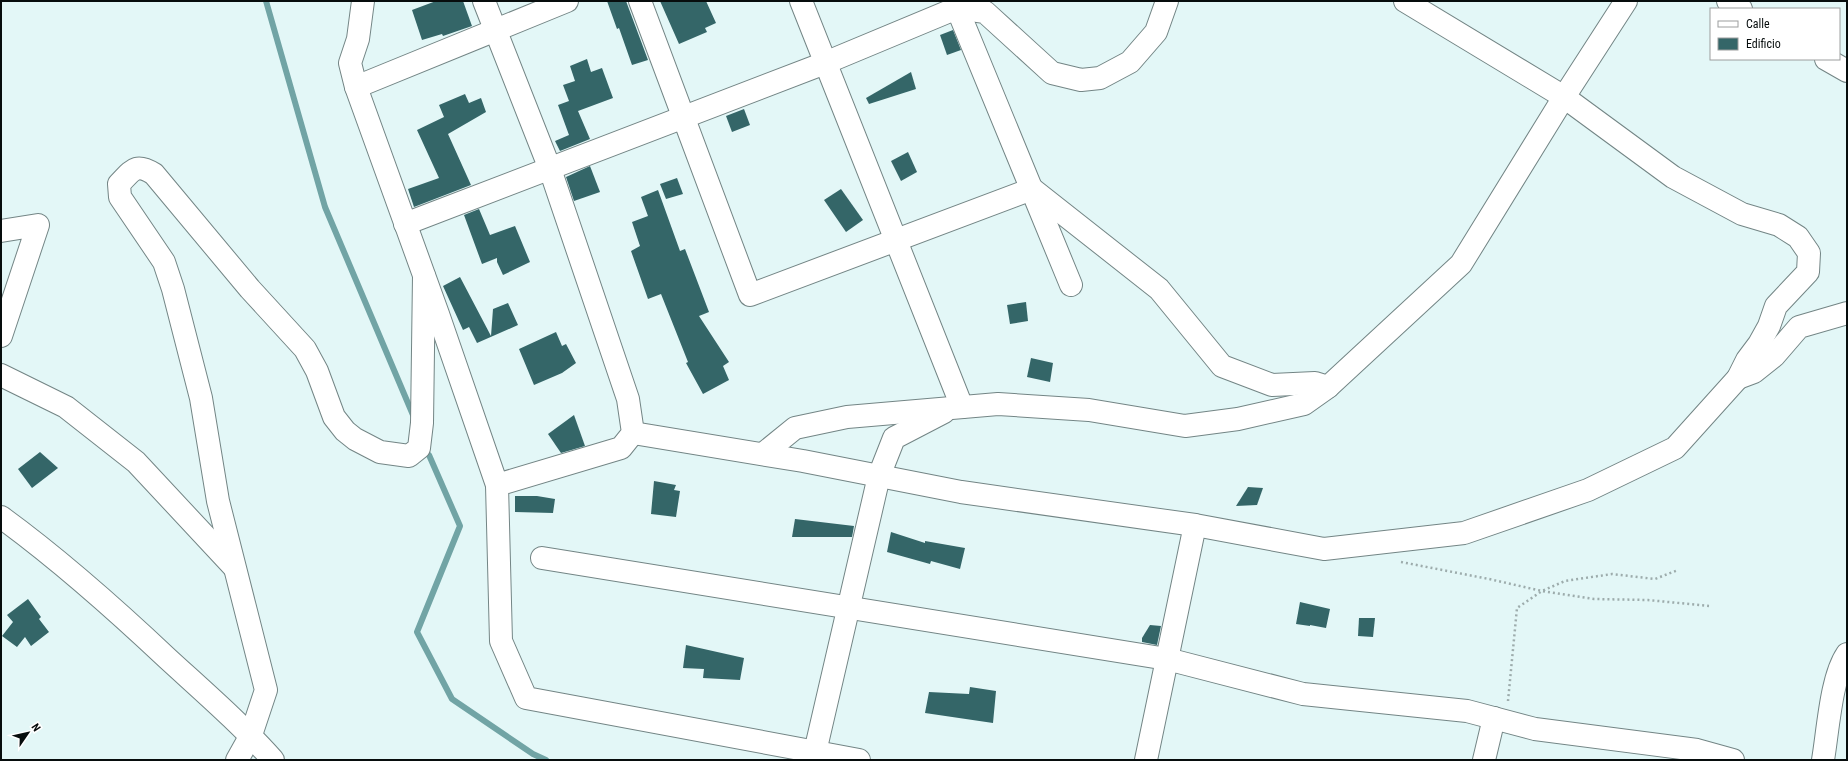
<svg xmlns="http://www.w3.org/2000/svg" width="1848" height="761" font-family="'Roboto Condensed',sans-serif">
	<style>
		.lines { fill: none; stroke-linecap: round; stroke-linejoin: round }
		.stream { stroke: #71a4a5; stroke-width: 6 }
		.building { fill: #346668 }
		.minor-casing { stroke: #738585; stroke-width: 24 }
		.path { stroke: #9dacac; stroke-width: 2.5; stroke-dasharray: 2 3; stroke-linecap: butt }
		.minor { stroke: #fff; stroke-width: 22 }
	</style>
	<rect width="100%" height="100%" fill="#e3f7f7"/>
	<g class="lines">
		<!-- stream -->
		<g class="stream">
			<path d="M266 1 325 207 413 415"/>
			<path d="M429 455 460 526 417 632 452 699 533 754 546 760"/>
		</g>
	</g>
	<!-- building -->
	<g class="building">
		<path d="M436 1H463L472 26 443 36 442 34 422 40 412 10Z"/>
		<path d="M607 1H626L648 60 632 65 619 28 617 29Z"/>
		<path d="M660 1H706L716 23 705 28 707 32 679 44Z"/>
		<path d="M953 30 961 50 947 55 940 35Z"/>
		<path d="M587 59 591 72 602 68 613 98 578 111 590 139 560 151 555 141 569 135 558 105 569 101 563 85 575 81 570 66Z"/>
		<path d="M911 72 916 89 869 104 866 98Z"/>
		<path d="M465 94 469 103 481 98 486 112 448 134 471 185 414 207 408 189 439 178 417 130 444 117 439 105Z"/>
		<path d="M744 109 750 125 732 132 726 116Z"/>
		<path d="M908 152 917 172 901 181 891 161Z"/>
		<path d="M590 166 600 192 574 201 566 177Z"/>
		<path d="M677 178 683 194 666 199 660 184Z"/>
		<path d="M841 189 863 220 846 232 824 200Z"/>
		<path d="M658 190 680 251 685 249 709 312 699 316 729 362 723 366 729 380 703 394 686 363 688 362 661 294 648 299 631 251 640 246 632 222 648 216 641 197Z"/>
		<path d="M479 209 490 235 515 226 530 262 503 275 497 262V258L482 264 464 215Z"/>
		<path d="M460 277 491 336 493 309 508 303 518 325 477 343 469 327 463 330 443 286Z"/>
		<path d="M1026 302 1028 321 1010 324 1007 305Z"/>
		<path d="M556 332 562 346 566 344 576 363 562 373 534 385 519 349Z"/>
		<path d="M1031 358 1053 363 1050 382 1027 377Z"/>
		<path d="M574 415 585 446 561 453 548 434Z"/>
		<path d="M40 452 58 468 32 488 18 469Z"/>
		<path d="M654 481 676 485 674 490 680 491 676 517 651 514Z"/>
		<path d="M1248 487 1263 488 1257 505 1236 506Z"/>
		<path d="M515 496H537L555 499 553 513 515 512Z"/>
		<path d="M795 519 854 526 852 537H792Z"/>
		<path d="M891 532 925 543V541L965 548 960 569 931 561 930 564 887 552Z"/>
		<path d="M28 599 41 617 39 619 49 632 31 646 25 637 17 647 2 636 13 622 7 615Z"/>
		<path d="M1300 602 1330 609 1326 628 1310 625V626L1296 624Z"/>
		<path d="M1359 618H1375L1373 637 1358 636Z"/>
		<path d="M1150 625 1161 626 1157 645 1142 642V638Z"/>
		<path d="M686 645 744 658 740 680 703 678 704 669 683 668Z"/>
		<path d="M970 687 996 691 993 723 925 713 929 692 969 694Z"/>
	</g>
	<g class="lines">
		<!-- minor casing -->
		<g class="minor-casing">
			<g id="minor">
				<path d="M363 1 358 39 350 63 356 87 438 314 497 485 501 641 526 698 859 760"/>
				<path d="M484 1 550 169 628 399 633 433 621 448 497 485"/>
				<path d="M640 1 750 295 1032 189 1159 289 1222 366 1272 385 1315 383 1328 387 1461 264 1564 97 1626 1"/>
				<path d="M801 1 962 407"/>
				<path d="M1728 1 1741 9"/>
				<path d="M957 8 1071 285"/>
				<path d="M1826 59 1847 71"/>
				<path d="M356 87 567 1"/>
				<path d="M405 224 825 63 957 8 985 12 1052 73 1081 80 1100 78 1130 62 1156 32 1167 1"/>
				<path d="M1 231 38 225 1 336"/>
				<path d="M1 375 66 407 136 462 233 566"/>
				<path d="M1738 378 1754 372 1774 356 1799 327 1847 313"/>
				<path d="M633 433 803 461 961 492 1195 525 1324 549 1464 533 1588 490 1675 448 1738 378 1747 360 1759 344 1769 326 1776 306 1808 272 1809 253 1798 237 1779 225 1742 214 1673 177 1564 97 1405 1"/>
				<path d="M763 454 795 428 847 417 998 404 1089 410 1185 426 1238 419 1304 404 1328 387"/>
				<path d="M1 517C60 560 115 609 168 659 204 692 241 724 273 760"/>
				<path d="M542 558 1167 659 1303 694 1467 711 1535 729 1697 750 1733 760"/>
				<path d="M815 752 879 476 894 438 944 412"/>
				<path d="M237 760 251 735 266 690 218 501 201 398 173 289 164 262 120 197 119 184C132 171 135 162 154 174L250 289 305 349 317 371 334 417 345 431 355 439 380 452 409 456 419 448 422 423 424 276"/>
				<path d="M1146 760 1195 525"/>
				<path d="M1484 760 1494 718"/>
				<path d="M1823 760C1828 731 1831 677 1847 654"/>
			</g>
		</g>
		<!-- path -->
		<g class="path">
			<path d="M1401 562 1489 579 1542 591 1594 599 1648 600 1709 606"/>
			<path d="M1508 701 1517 608 1542 591 1565 581 1612 574 1655 579 1678 570"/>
		</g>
		<!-- minor -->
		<use href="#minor" class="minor"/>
	</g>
	<!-- border -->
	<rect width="1848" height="761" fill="none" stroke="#070d0d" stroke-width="4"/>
	<!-- legend -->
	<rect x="1710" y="8" width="130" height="52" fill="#ffffff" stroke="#9c9e9e"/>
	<rect x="1718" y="21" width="20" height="6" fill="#ffffff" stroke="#9c9e9e"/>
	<text x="1746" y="28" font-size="12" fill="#070d0d">Calle</text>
	<rect x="1718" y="38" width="20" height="12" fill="#346668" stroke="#9c9e9e"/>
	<text x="1746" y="48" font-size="12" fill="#070d0d">Edificio</text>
	<!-- north arrow -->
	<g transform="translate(28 733) rotate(56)" stroke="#ffffff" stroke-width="3" paint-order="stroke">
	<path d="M0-3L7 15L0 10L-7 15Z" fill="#070d0d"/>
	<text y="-6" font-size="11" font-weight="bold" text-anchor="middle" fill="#070d0d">N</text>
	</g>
</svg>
